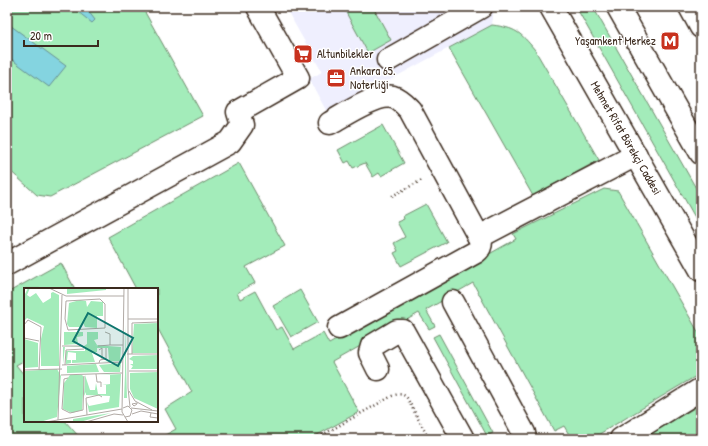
<svg xmlns="http://www.w3.org/2000/svg" width="708" height="446" font-family="'Patrick Hand',sans-serif">
	<style>
		.built { fill: #efeffe }
		.green { fill: #a3ecba; stroke: #6f8b6c }
		.water { fill: #84d4e0; stroke: #679092 }
		.lines { fill: none; stroke-linecap: round; stroke-linejoin: round }
		.minor-casing { stroke: #3b2a1e; stroke-width: 25 }
		.major-casing { stroke: #3b2a1e; stroke-width: 25 }
		.path { stroke: #3b2a1e; stroke-width: 2.5; stroke-dasharray: 1 3; stroke-linecap: butt }
		.minor { stroke: #fff; stroke-width: 22 }
		.major { stroke: #fff; stroke-width: 22 }
		.labels { text-anchor: middle; stroke-width: 3; stroke-linejoin: round; paint-order: stroke }
		.poi-label { font-size: 12px; fill: #3b2a1e; stroke: #fff; text-anchor: start }
		.street-label { font-size: 12px; fill: #3b2a1e; stroke: #fff }
		.inset-road { fill: none; stroke: #b1aaa5; stroke-width: 1 }
		.view { fill: #0f766e; fill-opacity: 0.15; stroke: #0f766e; stroke-width: 2 }
		.inset-edge { fill: none; stroke: #3b2a1e; stroke-width: 2 }
	</style>
	<rect width="100%" height="100%" fill="#fff"/>
	<filter id="ink" filterUnits="userSpaceOnUse"><feTurbulence type="fractalNoise" baseFrequency=".025" numOctaves="2"/><feDisplacementMap in="SourceGraphic" scale="8" xChannelSelector="R" yChannelSelector="G"/><feConvolveMatrix kernelMatrix="1 2 1 2 8 2 1 2 1" color-interpolation-filters="sRGB"/></filter>
	<g filter="url(#ink)">
		<!-- built -->
		<path class="built" d="M285 7H494L492 25 419 64 328 114 309 79 322 72Z"/>
		<!-- green -->
		<g class="green">
			<path d="M7 7H142L203 116 50 197 37 195 7 168Z"/>
			<path d="M343 7H373L391 40 368 53Z"/>
			<path d="M576 7H593L701 197V228Z"/>
			<path d="M492 25C516 28 520 32 535 50L599 160 533 196 449 48Z"/>
			<path d="M383 125 404 163 381 176 379 173 373 177 365 163 353 168 349 161 345 163 338 150Z"/>
			<path d="M239 163 285 246 246 267 255 283 237 293 240 299 255 291 276 330 282 327 294 349 323 333 329 344 516 239 513 234 604 189 618 191 701 337V373L591 439H569L571 438 564 426 554 431 473 283 426 310 435 326 429 329 419 313 332 362 359 412 310 439H189L186 435 178 439H158L176 429 165 409 192 392 157 327V289H136L108 237Z"/>
			<path d="M426 204 447 242 401 266 394 253 398 251 394 243 405 237 397 222 404 219 403 216Z"/>
			<path d="M61 263 75 289H25V360L16 365 25 376V421H65L81 439H7V293Z"/>
			<path d="M300 290 318 322 291 337 273 306Z"/>
			<path d="M439 334 493 433 487 436 433 337Z"/>
			<path d="M701 404V439H642Z"/>
		</g>
		<!-- water -->
		<g class="water">
			<path d="M72 7H85L95 20 92 23Z"/>
			<path d="M7 23 66 66 49 87 7 56Z"/>
		</g>
		<g class="lines">
			<!-- minor casing -->
			<g class="minor-casing">
				<g id="minor">
					<path d="M690 7 701 27"/>
					<path d="M388 60 481 7"/>
					<path d="M330 123C344 115 377 93 393 97 400 99 405 105 410 110L481 241C481 246 480 249 476 252L339 328"/>
					<path d="M479 237 636 155"/>
					<path d="M7 264 230 142 242 125 238 112 298 78 258 7"/>
					<path d="M453 302 524 433 525 439"/>
					<path d="M378 369 370 353 372 346 397 331H403L463 439"/>
					<path d="M621 439 701 389"/>
				</g>
			</g>
			<!-- major casing -->
			<g class="major-casing">
				<g id="major">
					<path d="M551 7 701 270"/>
					<path d="M618 7 701 153"/>
				</g>
			</g>
			<!-- path -->
			<g class="path">
				<path d="M392 196 422 180"/>
				<path d="M315 439 392 396C397 394 403 393 407 398L429 439"/>
			</g>
			<!-- minor -->
			<use href="#minor" class="minor"/>
			<!-- major -->
			<use href="#major" class="major"/>
		</g>
	</g>
	<!-- icons -->
	<defs>
		<g id="metro-square" transform="scale(1)"><rect x="-9" y="-9" width="18" height="18" rx="4" fill="#c8321e" stroke="#fff"/><path d="M-5.5 5V-5H-3L0 0L3-5H5.5V5H3V-.5L0 4L-3-.5V5Z" fill="#fff"/></g>
		<g id="supermarket-square" transform="scale(1)"><rect x="-9" y="-9" width="18" height="18" rx="4" fill="#c8321e" stroke="#fff"/><path d="M-6-5.5h2.5l.6 2H6L4.5 2H-2.5L-4.4-4H-6ZM-1.5 3.2a1.3 1.3 0 1 0 .1 0ZM3 3.2a1.3 1.3 0 1 0 .1 0Z" fill="#fff"/></g>
		<g id="office-square" transform="scale(1)"><rect x="-9" y="-9" width="18" height="18" rx="4" fill="#c8321e" stroke="#fff"/><path d="M-6-3h4V-5.5h4V-3h4V5H-6ZM-1-4.5V-3h2v-1.5ZM-6 0V1H6V0Z" fill="#fff"/></g>
	</defs>
	<g fill-rule="evenodd">
		<use href="#metro-square" x="670" y="41"/>
		<use href="#supermarket-square" x="303" y="54"/>
		<use href="#office-square" x="336" y="78"/>
	</g>
	<g class="labels">
		<!-- poi labels -->
		<g class="poi-label">
			<text x="656" y="45" text-anchor="end">Yaşamkent Merkez</text>
			<text x="317" y="58">Altunbilekler</text>
			<text x="350" y="75">Ankara 65.<tspan x="350" dy="14">Noterliği</tspan></text>
		</g>
		<!-- street labels -->
		<g class="street-label">
			<text transform="translate(626 138) rotate(60)" y="4">Mehmet Rifat Börekçi Caddesi</text>
		</g>
	</g>
	<!-- overview -->
	<g transform="translate(24 288)">
		<rect width="134" height="134" fill="#fff"/>
		<path d="M4 0H6L3 7 6 9 12 5 19 15 27 10V5L29 4 35 7V78H17V51L20 38 3 30 0 33V8ZM43 0H82V2L43 6ZM56 12 62 13 63 19 67 13 79 14V28H73V40L61 39 59 35 58 39H45L43 36 45 15ZM134 35V65H108L110 36ZM101 36 103 110H100L101 86ZM40 44H59V48L53 49 54 56 40 57ZM63 44H74V51L70 52 73 57H71L97 59 96 73 76 74 85 73 84 60H73V64L68 65 71 74 48 75V72H52V65L44 64 43 72H47V75L42 76V63H61V59H41L39 76V59L60 58 63 56ZM0 51 14 55V79L0 80ZM134 67V81H107L109 78 106 76H109V73L105 71 109 68ZM97 75 96 84H80L75 77ZM72 76 75 84 43 85V78ZM33 81 37 88 33 129 16 134H0V83ZM134 84V121L110 110 106 101V85ZM97 86 95 119 65 124 63 114 65 118 85 114 86 108 62 107V104L60 108 61 87 66 102H71L72 95 74 106H82V97H78L86 96V87H76ZM46 87H58L60 89 58 122 48 125 39 121 40 95ZM87 125 56 134H49V131Z" fill="#a3ecba"/>
		<path class="inset-road" d="M25 0 42 8H100M100 0 98 124 104 134M104 0V100L106 119M76 11 81 16V40L44 42 41 31 42 13ZM104 31H134M0 37 4 32 17 39 15 82M0 50 15 53M86 57H99M38 58H56M74 58 86 57V46L81 44M75 62 78 60V72M103 66H134M108 66V35L134 34M75 75 76 72 82 71V60M38 77 98 74M41 77 42 62 60 61M0 82 38 81M105 83H134M72 86 73 94H77V99M37 87 98 85M44 90 40 91 38 121 46 125 59 122 60 88M105 103 111 113 128 122M108 116 113 115V116L110 118ZM99 120 104 118 108 122 106 128 101 129M107 120 134 123M127 125 126 129 134 130M108 126 117 123 134 126M63 127 62 110 75 107 78 109M34 132 38 7M22 134 98 121M62 134 90 126 99 127"/>
		<path class="view" d="M64 25 109 50 94 78 49 53Z"/>
		<rect width="134" height="134" class="inset-edge"/>
	</g>
	<!-- margin -->
	<rect width="708" height="446" fill="none" stroke="#fff" stroke-width="24"/>
	<rect x="12" y="12" width="684" height="422" fill="none" stroke="#3b2a1e" stroke-width="1.5" filter="url(#ink)"/>
	<!-- scale -->
	<path d="M24 40v6h74v-6" fill="none" stroke="#3b2a1e" stroke-width="2"/>
	<text x="30" y="40" font-size="12" fill="#3b2a1e" stroke="#ffffff" stroke-width="3" paint-order="stroke">20 m</text>
</svg>
